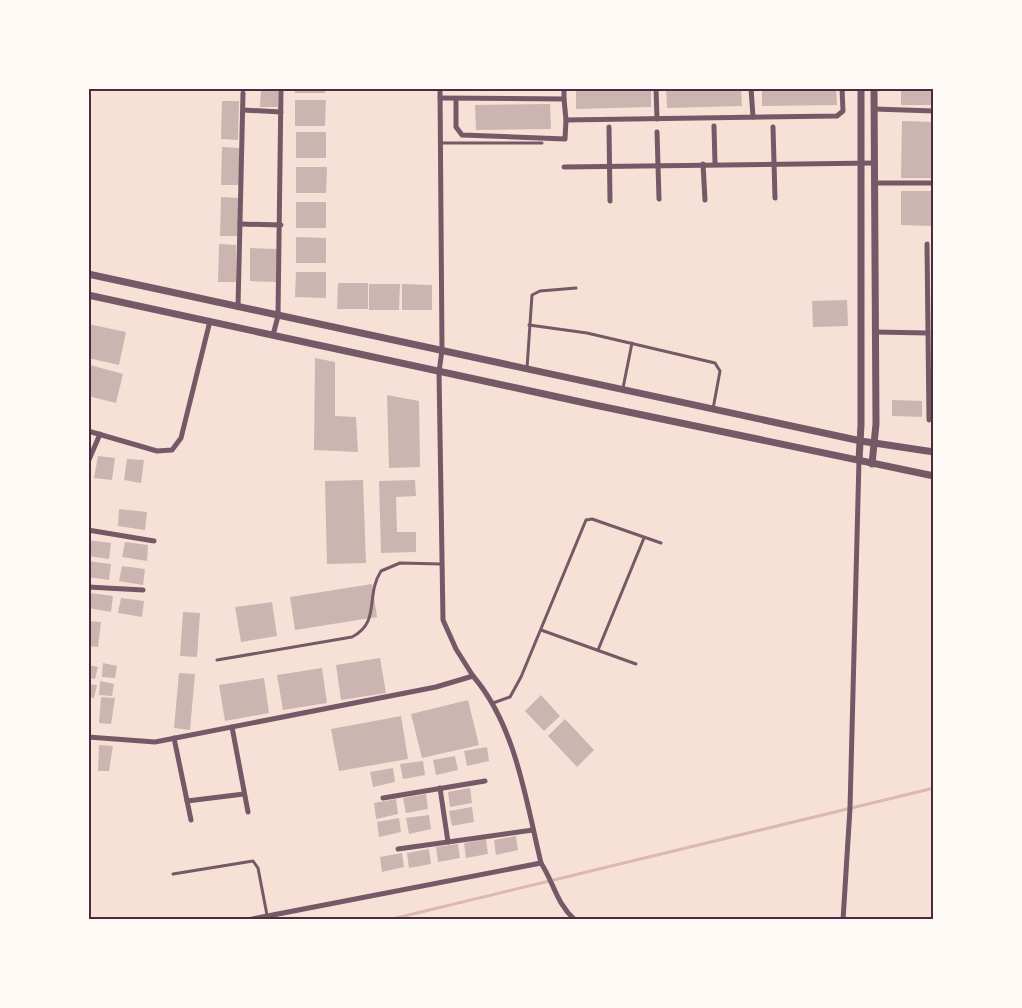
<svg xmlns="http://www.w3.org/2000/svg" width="1022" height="1008" font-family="Barlow,sans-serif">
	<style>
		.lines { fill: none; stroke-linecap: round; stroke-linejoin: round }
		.stream { stroke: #dcb8b0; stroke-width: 3 }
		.building { fill: #ccb4b1 }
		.service { stroke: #755966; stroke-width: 3 }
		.minor { stroke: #755966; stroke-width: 5 }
		.tertiary { stroke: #755966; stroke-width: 7 }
		.neatline { fill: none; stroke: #4a2c40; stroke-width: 2 }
	</style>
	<rect width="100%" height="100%" fill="#f7e1d7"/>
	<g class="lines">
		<!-- stream -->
		<path class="stream" d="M388 920 934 788"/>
	</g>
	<!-- building -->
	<g class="building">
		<path d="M261 88H278V107H260Z"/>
		<rect x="295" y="88" width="30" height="5"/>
		<path d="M576 88H651V107L576 109Z"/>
		<path d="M666 88H741L742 106 667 108Z"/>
		<path d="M762 88H836L837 105 762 106Z"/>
		<rect x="901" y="88" width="33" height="17"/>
		<path d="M295 100H326L325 126H295Z"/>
		<path d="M222 101H239L238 140 221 139Z"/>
		<path d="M550 104 551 129 476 130 475 105Z"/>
		<path d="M902 121 934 122V178H901Z"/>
		<rect x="296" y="132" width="30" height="26"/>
		<path d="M222 147 239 148V185H221Z"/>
		<path d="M296 167H327L326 193H296Z"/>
		<path d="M901 191H934V226L901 225Z"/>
		<path d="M221 197 238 198V236H220Z"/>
		<rect x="296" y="202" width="30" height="26"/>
		<path d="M296 237 326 238V263H296Z"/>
		<path d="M219 244 236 245V282H218Z"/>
		<path d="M250 248 277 249 276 282 250 281Z"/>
		<path d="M296 272H326V298L295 297Z"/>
		<path d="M338 283H368V309H337Z"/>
		<path d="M369 284H400L399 310H369Z"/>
		<path d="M402 284 432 285V310H402Z"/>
		<path d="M847 300 848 326 813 327 812 301Z"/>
		<path d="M88 324 126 332 119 365 88 358Z"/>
		<path d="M315 358 335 362V416L356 417 358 452 314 450Z"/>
		<path d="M90 365 123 374 116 403 88 396Z"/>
		<path d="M387 395 419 401 420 467 389 468Z"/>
		<path d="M892 400 922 401V417L892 416Z"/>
		<path d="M98 456 115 458 112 480 94 478Z"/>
		<path d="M127 459 144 460 141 483 124 480Z"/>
		<path d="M363 480 366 563 327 564 325 481Z"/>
		<path d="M415 480 416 496 396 497 397 532H416V552L381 553 379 481Z"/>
		<path d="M119 509 147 512 145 530 118 526Z"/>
		<path d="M88 540 111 543 109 559 88 556Z"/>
		<path d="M125 542 148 545 147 561 122 557Z"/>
		<path d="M88 561 111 564 109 580 88 577Z"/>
		<path d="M122 566 145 569 143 585 119 581Z"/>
		<path d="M372 584 377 617 295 630 290 597Z"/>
		<path d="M90 593 113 596 111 612 88 608Z"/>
		<path d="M121 598 144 601 142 617 118 613Z"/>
		<path d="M272 602 277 636 241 642 235 607Z"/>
		<path d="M183 612 200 613 197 657 180 656Z"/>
		<path d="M88 621 101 622 98 647 88 646Z"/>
		<path d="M380 658 386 693 341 700 336 665Z"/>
		<path d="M103 663 117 666 115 678 102 677Z"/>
		<path d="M88 665 98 667 95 679 88 678Z"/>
		<path d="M322 668 327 703 283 710 277 675Z"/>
		<path d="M179 673 195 674 190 730 174 728Z"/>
		<path d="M264 678 269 713 225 721 219 685Z"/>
		<path d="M100 681 114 684 112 696 99 695Z"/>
		<path d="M88 684 97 685 94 698 88 697Z"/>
		<path d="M541 695 560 716 544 731 525 711Z"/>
		<path d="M101 697 115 698 111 724 99 723Z"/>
		<path d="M468 700 479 745 422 758 411 714Z"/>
		<path d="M401 716 408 759 339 771 331 729Z"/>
		<path d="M565 719 594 750 577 767 548 736Z"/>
		<path d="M99 745 113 746 109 771H98Z"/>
		<path d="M487 747 489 761 467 766 464 751Z"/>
		<path d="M455 756 458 770 436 775 433 760Z"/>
		<path d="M423 761 425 775 403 779 400 764Z"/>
		<path d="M393 768 395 782 373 787 370 772Z"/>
		<path d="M470 788 472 803 450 807 448 792Z"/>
		<path d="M426 794 428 809 406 813 403 798Z"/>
		<path d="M396 799 398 814 376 819 374 803Z"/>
		<path d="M472 807 474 822 452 826 449 811Z"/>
		<path d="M429 815 431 829 409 834 406 818Z"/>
		<path d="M399 818 401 832 379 837 377 822Z"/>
		<path d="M516 836 518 850 496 855 494 840Z"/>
		<path d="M486 839 488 854 466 858 464 843Z"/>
		<path d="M458 844 460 858 438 862 436 847Z"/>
		<path d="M429 849 431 864 409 868 407 853Z"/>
		<path d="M402 853 404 867 382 872 380 857Z"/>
	</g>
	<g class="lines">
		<!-- service -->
		<g class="service">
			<path d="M440 143H542"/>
			<path d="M529 325 587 333 715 363 720 371 713 409"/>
			<path d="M527 368 532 295 540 291 576 288"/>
			<path d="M623 388 632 343"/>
			<path d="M541 630 636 664"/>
			<path d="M598 650 644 538"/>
			<path d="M217 660 352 637C381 622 365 596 381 571L400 563 441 564"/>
			<path d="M493 703 510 697 521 677 586 520 592 519 661 543"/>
			<path d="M173 874 253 861 258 868 267 915"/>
		</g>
		<!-- minor -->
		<g class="minor">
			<path d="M656 88 657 119"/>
			<path d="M751 88 753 117"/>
			<path d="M440 98 564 99 566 120 837 116 843 111 842 88"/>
			<path d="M456 99V127L462 135 565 139 566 120"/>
			<path d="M564 99V88"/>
			<path d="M874 109 934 111"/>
			<path d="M243 110 281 112"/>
			<path d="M714 126 715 164"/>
			<path d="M609 127 610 201"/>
			<path d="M773 127 775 198"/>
			<path d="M657 132 659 199"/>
			<path d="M703 164 705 200"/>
			<path d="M564 167 874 163"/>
			<path d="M874 183H934"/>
			<path d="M240 224 281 225"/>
			<path d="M927 244 929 420"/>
			<path d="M238 307 243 93"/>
			<path d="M875 332 928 333"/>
			<path d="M273 335 278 316 281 88"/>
			<path d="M88 431 157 451 172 450 181 438 210 321"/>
			<path d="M88 462 100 434"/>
			<path d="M88 530 154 541"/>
			<path d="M88 587 143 590"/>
			<path d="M473 676C516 726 526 801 541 863 554 883 556 903 575 920"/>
			<path d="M232 727 248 812"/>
			<path d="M88 737 155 742 436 687 473 676 456 649 443 620 439 372 442 350 440 88"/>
			<path d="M174 738 191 820"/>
			<path d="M440 788 448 842"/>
			<path d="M383 798 485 781"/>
			<path d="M187 801 244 794"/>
			<path d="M398 849 533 830"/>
			<path d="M247 920 541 863"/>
			<path d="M843 920 850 808 859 460"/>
		</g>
		<!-- tertiary -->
		<g class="tertiary">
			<path d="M88 274 861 441 934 452"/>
			<path d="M88 295 590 404 934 476"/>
			<path d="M859 460 861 425V88"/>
			<path d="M872 464 876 424 874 88"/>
		</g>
	</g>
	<!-- border -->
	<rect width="1022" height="1008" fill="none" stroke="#fffaf5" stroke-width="180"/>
	<rect x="90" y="90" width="842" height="828" class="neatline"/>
</svg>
